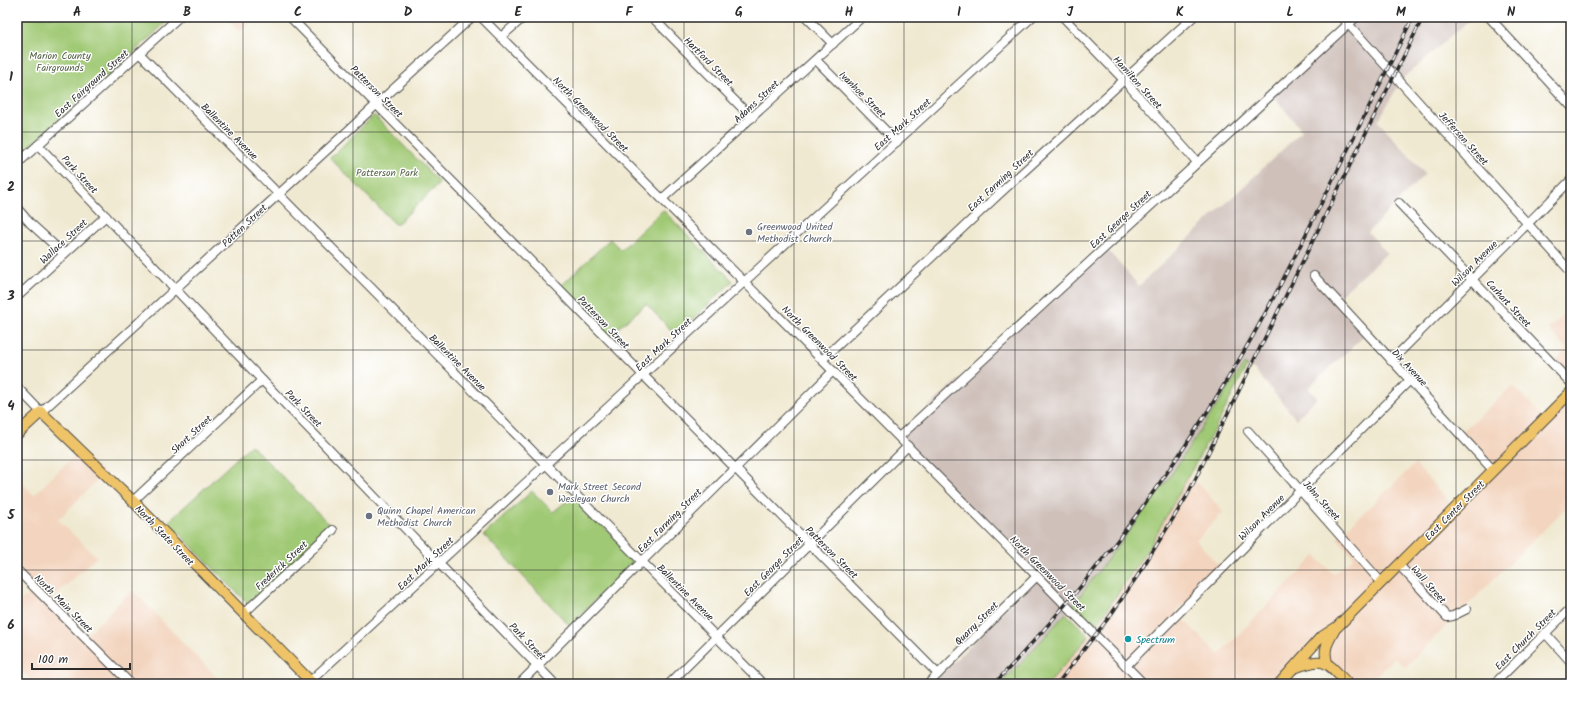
<svg xmlns="http://www.w3.org/2000/svg" width="1588" height="701" font-family="Kalam,sans-serif">
	<style>
		.built { fill: #f3d4be }
		.industrial { fill: #cfc0ba }
		.green { fill: #a0c975; stroke: #667a50 }
		.lines { fill: none; stroke-linecap: round; stroke-linejoin: round }
		.minor-casing { stroke: #494844; stroke-width: 10 }
		.major-casing { stroke: #494844; stroke-width: 12 }
		.minor { stroke: #fff; stroke-width: 8 }
		.major { stroke: #efc469; stroke-width: 10 }
		.rail-casing { stroke: #2b2b2b; stroke-width: 3.5 }
		.rail { stroke: #fff; stroke-width: 2; stroke-dasharray: 6; stroke-linecap: butt }
		.grid { fill: none; stroke: #2b2b2b; stroke-width: 1; stroke-opacity: 0.55 }
		.worship-dot { fill: #6b7280; stroke: #fff; stroke-width: 1.5 }
		.culture-dot { fill: #0f9aa8; stroke: #fff; stroke-width: 1.5 }
		.labels { text-anchor: middle; stroke-width: 3; stroke-linejoin: round; paint-order: stroke }
		.park-label { font-size: 10px; fill: #546245; stroke: #fff }
		.street-label { font-size: 10px; fill: #2b2b2b; stroke: #fff }
		.worship-label { font-size: 10px; fill: #5b616d; stroke: #fff; text-anchor: start }
		.culture-label { font-size: 10px; fill: #0d838f; stroke: #fff; text-anchor: start }
		.neatline { fill: none; stroke: #2b2b2b; stroke-width: 1.5 }
		.grid-label { font-size: 13px; text-anchor: middle; font-weight: bold; fill: #2b2b2b }
	</style>
	<rect width="100%" height="100%" fill="#fff"/>
	<filter id="ink" filterUnits="userSpaceOnUse"><feTurbulence type="fractalNoise" baseFrequency=".025" numOctaves="2"/><feDisplacementMap in="SourceGraphic" scale="8" xChannelSelector="R" yChannelSelector="G"/><feConvolveMatrix kernelMatrix="1 2 1 2 8 2 1 2 1" color-interpolation-filters="sRGB"/></filter>
	<filter id="wash" filterUnits="userSpaceOnUse"><feTurbulence type="fractalNoise" baseFrequency=".012" numOctaves="4" result="noise"/><feDisplacementMap in="SourceGraphic" scale="16" xChannelSelector="R" yChannelSelector="G"/><feGaussianBlur stdDeviation="0.9" result="paint"/><feColorMatrix in="noise" values="0 0 0 0 0 0 0 0 0 0 0 0 0 0 0 0 0 1.4 0 .05"/><feComposite in="paint" operator="in"/></filter>
	<g filter="url(#wash)">
		<rect width="100%" height="100%" fill="#f0e9d1"/>
		<!-- built -->
		<g class="built">
			<path d="M225 17H257L239 32Z"/>
			<path d="M1571 309V385L1551 365 1567 349 1548 329Z"/>
			<path d="M1513 386 1544 418 1571 392V503L1405 667 1395 657 1367 684H1347L1316 650 1282 684H1048L1089 636 1151 544 1187 479 1199 484 1223 512 1196 540 1222 569 1176 612 1219 655 1315 556 1334 574 1354 557 1337 538 1415 464 1455 508 1491 470 1458 435Z"/>
			<path d="M80 450 104 473 58 520 97 557 50 600 85 637 132 590 223 684H34L17 666V604L35 588 17 571V478L34 495Z"/>
		</g>
		<!-- industrial -->
		<path class="industrial" d="M1341 17H1473L1402 79 1378 121 1425 174 1368 232 1387 253 1335 300 1365 335 1308 388 1317 398 1296 419 1255 370 1243 364 1165 484 1079 599 1021 663 1000 684H932L1037 577 897 436 1104 246 1139 286 1302 131 1271 93 1347 23Z"/>
		<!-- green -->
		<g class="green">
			<path d="M17 17H172L17 159Z"/>
			<path d="M374 115 440 183 396 225 330 158Z"/>
			<path d="M663 210 733 281 676 335 646 304 609 336 560 287 610 239 621 250Z"/>
			<path d="M1244 364 1247 366 1218 423 1151 544 1094 629 1072 606 1165 484Z"/>
			<path d="M251 445 332 527 248 604 168 522Z"/>
			<path d="M532 491 553 512 573 496 636 559 570 626 484 535Z"/>
			<path d="M1066 613 1089 636 1048 684H1000L1021 663Z"/>
		</g>
	</g>
	<g filter="url(#ink)">
		<g class="lines">
			<!-- minor casing -->
			<g class="minor-casing">
				<g id="minor">
					<path d="M290 17 938 674"/>
					<path d="M481 17 1144 684"/>
					<path d="M652 17 752 118"/>
					<path d="M806 17 833 44"/>
					<path d="M1063 17 1123 79 1197 162"/>
					<path d="M1342 17 1571 272"/>
					<path d="M1489 17 1571 106"/>
					<path d="M501 37 524 17"/>
					<path d="M139 53 763 684"/>
					<path d="M816 60 897 142"/>
					<path d="M38 145 262 380 555 684"/>
					<path d="M17 164 179 17"/>
					<path d="M662 199 862 17"/>
					<path d="M1399 203 1571 383"/>
					<path d="M17 208 30 223 64 254"/>
					<path d="M1314 276 1493 470"/>
					<path d="M17 297 106 216"/>
					<path d="M822 360 998 195 1193 17"/>
					<path d="M1391 361 1571 180"/>
					<path d="M17 387 41 412 472 17"/>
					<path d="M1248 431 1381 582"/>
					<path d="M899 437 1356 17"/>
					<path d="M133 501 262 380"/>
					<path d="M1399 565 1447 617 1453 616 1467 609"/>
					<path d="M17 570 131 684"/>
					<path d="M243 614 333 530"/>
					<path d="M1545 633 1571 662"/>
					<path d="M1126 666 1409 381"/>
					<path d="M307 684 1032 17"/>
					<path d="M519 684 833 371"/>
					<path d="M669 684 908 446"/>
					<path d="M928 684 1037 576"/>
					<path d="M1494 684 1571 608"/>
				</g>
			</g>
			<!-- major casing -->
			<g class="major-casing">
				<g id="major">
					<path d="M17 434 41 412 133 501 313 684"/>
					<path d="M1327 662C1323 648 1328 642 1335 629"/>
					<path d="M1294 668C1327 656 1325 661 1348 684"/>
					<path d="M1279 684 1320 638 1337 627 1571 392"/>
				</g>
			</g>
			<!-- minor -->
			<use href="#minor" class="minor"/>
			<!-- major -->
			<use href="#major" class="major"/>
			<!-- rail casing -->
			<g class="rail-casing">
				<g id="rail">
					<path d="M994 684C1084 590 1163 487 1230 375 1266 316 1296 254 1327 192 1355 134 1384 76 1413 17"/>
					<path d="M1057 684 1110 616 1138 575 1187 496 1423 17"/>
				</g>
			</g>
			<!-- rail -->
			<use href="#rail" class="rail"/>
		</g>
	</g>
	<!-- grid -->
	<path class="grid" d="M132 17V684M243 17V684M353 17V684M463 17V684M573 17V684M684 17V684M794 17V684M904 17V684M1015 17V684M1125 17V684M1235 17V684M1345 17V684M1456 17V684M17 132H1571M17 241H1571M17 350H1571M17 460H1571M17 570H1571"/>
	<!-- markers -->
	<g class="worship-dot">
		<circle cx="749" cy="232" r="4"/>
		<circle cx="550" cy="492" r="4"/>
		<circle cx="369" cy="516" r="4"/>
	</g>
	<circle class="culture-dot" cx="1128" cy="639" r="4"/>
	<g class="labels">
		<!-- park labels -->
		<g class="park-label">
			<text x="60" y="59">Marion County<tspan x="60" dy="12">Fairgrounds</tspan></text>
			<text x="387" y="176">Patterson Park</text>
		</g>
		<!-- street labels -->
		<g class="street-label">
			<text transform="translate(709 61) rotate(45)" y="4">Hartford Street</text>
			<text transform="translate(1138 82) rotate(48)" y="4">Hamilton Street</text>
			<text transform="translate(91 83) rotate(-42)" y="4">East Fairground Street</text>
			<text transform="translate(377 91) rotate(45)" y="4">Patterson Street</text>
			<text transform="translate(863 94) rotate(45)" y="4">Ivanhoe Street</text>
			<text transform="translate(756 101) rotate(-43)" y="4">Adams Street</text>
			<text transform="translate(591 114) rotate(45)" y="4">North Greenwood Street</text>
			<text transform="translate(902 124) rotate(-42)" y="4">East Mark Street</text>
			<text transform="translate(230 131) rotate(45)" y="4">Ballentine Avenue</text>
			<text transform="translate(1464 138) rotate(48)" y="4">Jefferson Street</text>
			<text transform="translate(80 174) rotate(47)" y="4">Park Street</text>
			<text transform="translate(1000 180) rotate(-43)" y="4">East Farming Street</text>
			<text transform="translate(1120 219) rotate(-43)" y="4">East George Street</text>
			<text transform="translate(244 225) rotate(-43)" y="4">Patten Street</text>
			<text transform="translate(63 241) rotate(-43)" y="4">Wallace Street</text>
			<text transform="translate(1474 263) rotate(-45)" y="4">Wilson Avenue</text>
			<text transform="translate(1509 303) rotate(47)" y="4">Carhart Street</text>
			<text transform="translate(604 322) rotate(46)" y="4">Patterson Street</text>
			<text transform="translate(820 343) rotate(45)" y="4">North Greenwood Street</text>
			<text transform="translate(663 344) rotate(-43)" y="4">East Mark Street</text>
			<text transform="translate(458 362) rotate(45)" y="4">Ballentine Avenue</text>
			<text transform="translate(1410 367) rotate(47)" y="4">Dix Avenue</text>
			<text transform="translate(304 408) rotate(46)" y="4">Park Street</text>
			<text transform="translate(191 434) rotate(-43)" y="4">Short Street</text>
			<text transform="translate(1322 500) rotate(48)" y="4">John Street</text>
			<text transform="translate(1454 510) rotate(-45)" y="4">East Center Street</text>
			<text transform="translate(1261 517) rotate(-45)" y="4">Wilson Avenue</text>
			<text transform="translate(669 520) rotate(-45)" y="4">East Farming Street</text>
			<text transform="translate(165 535) rotate(46)" y="4">North State Street</text>
			<text transform="translate(832 552) rotate(45)" y="4">Patterson Street</text>
			<text transform="translate(425 563) rotate(-43)" y="4">East Mark Street</text>
			<text transform="translate(281 565) rotate(-43)" y="4">Frederick Street</text>
			<text transform="translate(773 566) rotate(-45)" y="4">East George Street</text>
			<text transform="translate(1048 573) rotate(45)" y="4">North Greenwood Street</text>
			<text transform="translate(1429 584) rotate(48)" y="4">Wall Street</text>
			<text transform="translate(686 592) rotate(45)" y="4">Ballentine Avenue</text>
			<text transform="translate(64 603) rotate(45)" y="4">North Main Street</text>
			<text transform="translate(976 623) rotate(-45)" y="4">Quarry Street</text>
			<text transform="translate(1525 639) rotate(-45)" y="4">East Church Street</text>
			<text transform="translate(528 641) rotate(46)" y="4">Park Street</text>
		</g>
		<!-- worship labels -->
		<g class="worship-label">
			<text x="757" y="230">Greenwood United<tspan x="757" dy="12">Methodist Church</tspan></text>
			<text x="558" y="490">Mark Street Second<tspan x="558" dy="12">Wesleyan Church</tspan></text>
			<text x="377" y="514">Quinn Chapel American<tspan x="377" dy="12">Methodist Church</tspan></text>
		</g>
		<!-- culture labels -->
		<g class="culture-label">
			<text x="1136" y="643">Spectrum</text>
		</g>
	</g>
	<!-- margin -->
	<rect width="1588" height="701" fill="none" stroke="#fff" stroke-width="44"/>
	<!-- scale -->
	<path d="M32 663v6h98v-6" fill="none" stroke="#2b2b2b" stroke-width="2"/>
	<text x="38" y="663" font-size="12" fill="#2b2b2b" stroke="#ffffff" stroke-width="3" paint-order="stroke">100 m</text>
	<rect x="22" y="22" width="1544" height="657" class="neatline"/>
	<g class="grid-label">
		<text x="77" y="16">A</text>
		<text x="187" y="16">B</text>
		<text x="298" y="16">C</text>
		<text x="408" y="16">D</text>
		<text x="518" y="16">E</text>
		<text x="629" y="16">F</text>
		<text x="739" y="16">G</text>
		<text x="849" y="16">H</text>
		<text x="959" y="16">I</text>
		<text x="1070" y="16">J</text>
		<text x="1180" y="16">K</text>
		<text x="1290" y="16">L</text>
		<text x="1401" y="16">M</text>
		<text x="1511" y="16">N</text>
		<text x="11" y="81">1</text>
		<text x="11" y="191">2</text>
		<text x="11" y="300">3</text>
		<text x="11" y="410">4</text>
		<text x="11" y="519">5</text>
		<text x="11" y="629">6</text>
	</g>
</svg>
